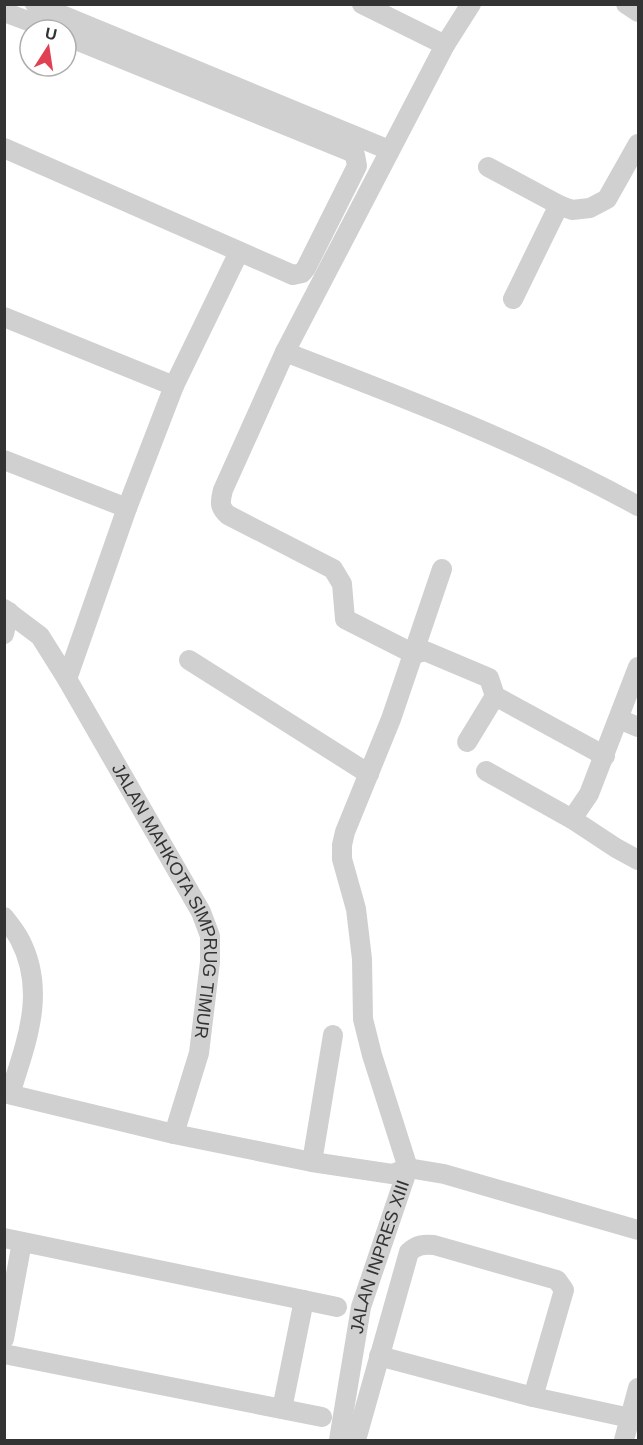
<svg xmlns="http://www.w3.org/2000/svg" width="643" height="1445" font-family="Helvetica,sans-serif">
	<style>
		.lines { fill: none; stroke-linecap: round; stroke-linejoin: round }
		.street { stroke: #d0d0d0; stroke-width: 20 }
		.labels { text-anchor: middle; stroke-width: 6; stroke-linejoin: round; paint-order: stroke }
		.street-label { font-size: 18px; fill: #333; stroke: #fff }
	</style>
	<rect width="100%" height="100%" fill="#fff"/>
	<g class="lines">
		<!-- street -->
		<g class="street">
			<path d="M35 4 389 150"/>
			<path d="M362 4 445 45"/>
			<path d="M471 4 445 45 285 352 223 490C220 502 219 507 228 515L333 569 342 584 345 619 414 654 425 651 489 678 495 696 605 756"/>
			<path d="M626 4 638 12"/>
			<path d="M4 12 52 30"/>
			<path d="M4 148 293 275 302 273 306 268 357 166 355 155 349 151 66 36"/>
			<path d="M488 167 559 205 572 210 590 208 607 199 638 144"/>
			<path d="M513 299 559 205"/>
			<path d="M4 317 174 386"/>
			<path d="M285 352C405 398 525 444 638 506"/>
			<path d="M4 460 127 508"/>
			<path id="s1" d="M4 609 40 636 67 679 201 912 210 936V962L199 1053 174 1134"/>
			<path d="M4 634 9 612"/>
			<path d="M189 660 369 774"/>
			<path d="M67 679 127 508 174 386 239 252"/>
			<path d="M619 719 638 727"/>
			<path d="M467 742 495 696"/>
			<path d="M486 771 572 819 616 848 638 860"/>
			<path d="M572 819 589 794 638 667"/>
			<path d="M4 917C10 925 16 932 20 940 47 992 26 1043 10 1094"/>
			<path d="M4 1093 174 1134 312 1162 392 1174 408 1168 444 1174 638 1230"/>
			<path d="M312 1162 333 1035"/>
			<path d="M408 1168 372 1055 363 1019 362 959 356 909 342 859V845L345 832 391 719 442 569"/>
			<path d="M4 1238 337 1307"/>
			<path d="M4 1339 22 1242"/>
			<path d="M4 1354 322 1417"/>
			<path d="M379 1356 533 1397 630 1418"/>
			<path d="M282 1409 304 1300"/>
			<path id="s2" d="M339 1440 361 1307 408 1168"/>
			<path d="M356 1440 409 1252C417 1245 423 1244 434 1245L557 1280 564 1290 533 1397"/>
			<path d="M624 1440 638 1388"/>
		</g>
	</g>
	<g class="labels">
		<!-- street labels -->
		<g class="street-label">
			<text dy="6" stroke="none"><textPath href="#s1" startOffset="344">JALAN MAHKOTA SIMPRUG TIMUR</textPath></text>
			<text dy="6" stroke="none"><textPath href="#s2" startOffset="188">JALAN INPRES XIII</textPath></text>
		</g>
	</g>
	<!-- border -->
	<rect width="643" height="1445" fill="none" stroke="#333333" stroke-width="12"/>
	<!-- north arrow -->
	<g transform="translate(48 48) rotate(12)"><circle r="28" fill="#ffffff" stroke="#adadad" stroke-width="1.5"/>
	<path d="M0-4.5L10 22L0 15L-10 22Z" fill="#df4052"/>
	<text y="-9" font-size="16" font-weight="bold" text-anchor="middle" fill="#333333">U</text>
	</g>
</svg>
